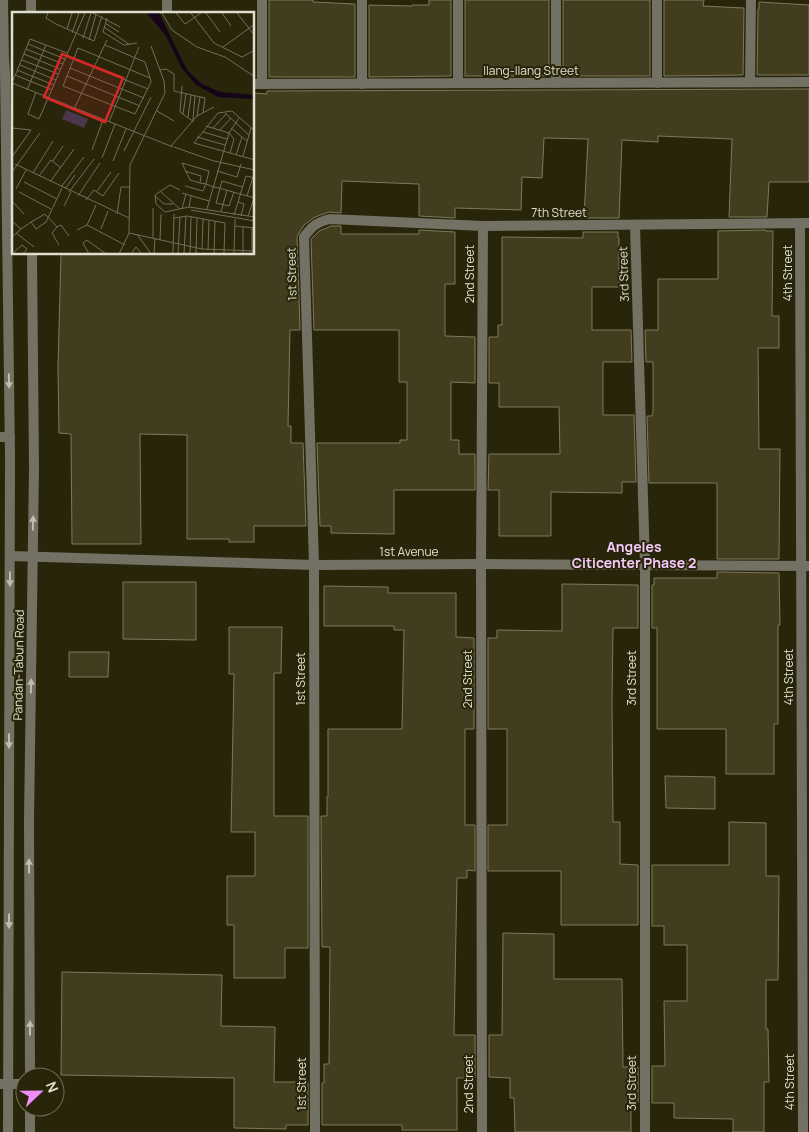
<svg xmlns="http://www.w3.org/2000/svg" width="809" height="1132" font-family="Manrope,sans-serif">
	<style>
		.building { fill: #423d1e; stroke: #7d7a5d }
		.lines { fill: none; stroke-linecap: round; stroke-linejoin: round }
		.service { stroke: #727164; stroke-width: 10 }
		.minor { stroke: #727164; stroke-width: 10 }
		.oneway { fill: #bfbdae }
		.labels { text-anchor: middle; stroke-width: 4; stroke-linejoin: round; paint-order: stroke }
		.street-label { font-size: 12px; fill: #e0dece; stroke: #28250a }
		.neighbourhood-label { font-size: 14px; font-weight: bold; fill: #f6cafa; stroke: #28250a }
		.inset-road { fill: none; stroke: #726f58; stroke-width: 1 }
		.view { fill: #d62828; fill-opacity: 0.15; stroke: #d62828; stroke-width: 2.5 }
		.inset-edge { fill: none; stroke: #e0dece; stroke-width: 2.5 }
	</style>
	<rect width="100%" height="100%" fill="#28250a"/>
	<!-- building -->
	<g class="building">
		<path d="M269 0H313V2L355 4V77H269Z"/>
		<path d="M429 0H451V76L369 77V5L412 6V5H429Z"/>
		<rect x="465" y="0" width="84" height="76"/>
		<rect x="563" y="0" width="87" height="76"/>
		<path d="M664 0H704L703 6 744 8 743 75 664 76Z"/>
		<path d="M759 2 809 5V75H757L758 9H759Z"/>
		<path d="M809 89V182H769L767 217H729L732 139 658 136V142L622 140 619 218H584L588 139 544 138 542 178 522 177 521 210 455 208V218L419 216V184L342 181 341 213 329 212 315 217 304 225 299 233 297 237 300 330H290L288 426H291V443H303L306 526H254V542H229V539H187V435L140 434 141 544H72L71 434 59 433 58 367 61 254H254V93L267 94V91Z"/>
		<path d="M331 226H341V234H419V230L455 232V284H445V336L475 337V383L451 382V440H459V454H475V490H394V534L331 533V526H320L317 443H400V440H407V382H399V330H314L311 239 319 231Z"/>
		<path d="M766 230V231H773L772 316H779V348H758L759 449H780L779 559H717V483H649L647 416H652L653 412V362H646L645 330H658V279H718V231Z"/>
		<path d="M583 232H618V238H619V287H592V330H631L632 362H603V415H634L636 482H622V493L551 492V536H499V490H488L489 454H560L559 407H499V383H489V337H498V325H502V237L583 238Z"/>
		<path d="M717 572 779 573 780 625H778V724H774V774H726V729H657V628H652V585H654V578H717Z"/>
		<path d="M123 582H196V640L123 639Z"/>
		<path d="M562 584 638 585V628H613L612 702 613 822H620V864L638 865V925H561V871H488V825H507V729H488V638H497V630L562 631Z"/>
		<path d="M324 586 388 587V593H456V637L474 638V729H465V825H475V871L467 870V878H457L454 1035H475V1078H457V1130H402V1125H322V1083H324V1064H329L330 947H322L321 816H327V797H328V729H402L404 630H394V626H324Z"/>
		<path d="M229 627H282L281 673H274V816H308V948H285V978H234V925H227V876H255V832H231L234 674H229Z"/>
		<path d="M69 652H109L108 677H69Z"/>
		<path d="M665 776 715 777V809L666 808Z"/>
		<path d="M729 822 766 823V876H779L778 980H766V1029H768L769 1082H764V1132H733V1119L674 1118V1103H652V1066H665L664 1001H687V945H664V926H652V865H729Z"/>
		<path d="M503 933 554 934V979H622L623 1067H638V1103H631V1132H515L514 1098H510V1078L489 1077V1035H502Z"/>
		<path d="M62 972 222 975 221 1026 275 1027 274 1082H308V1125H286V1129L234 1128V1078L61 1075Z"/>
	</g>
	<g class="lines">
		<!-- service -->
		<path class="service" d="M0 437H10"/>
		<!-- minor -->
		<g class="minor">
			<path d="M3 0 4 58 5 72 10 457 8 1132"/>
			<path d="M31 0V14"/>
			<path d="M167 0V14"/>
			<path d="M262 0V84"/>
			<path d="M750 82 751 0"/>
			<path d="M458 83V0"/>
			<path d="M556 83V0"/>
			<path d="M657 83V0"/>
			<path d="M254 84 809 82"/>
			<path d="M362 84V0"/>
			<path d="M800 223 803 1132"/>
			<path d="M635 225 645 565V1132"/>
			<path d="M10 556 314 565 481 564 809 566"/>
			<path d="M30 1077 29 820 34 468 32 254"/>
			<path d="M0 1084H25"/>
			<path d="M30 1132V1107"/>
			<path d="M315 1132 314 565 304 237C312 226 317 222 330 219L483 226 809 223"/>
			<path d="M482 1132 481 564 483 226"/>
		</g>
	</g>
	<!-- one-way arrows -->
	<defs><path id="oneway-solid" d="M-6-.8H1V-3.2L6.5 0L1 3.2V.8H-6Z" transform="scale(1.25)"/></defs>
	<g class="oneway">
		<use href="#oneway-solid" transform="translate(9 381) rotate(89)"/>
		<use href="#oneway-solid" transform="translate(33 523) rotate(-89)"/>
		<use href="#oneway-solid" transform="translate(10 579) rotate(90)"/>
		<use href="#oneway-solid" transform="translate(31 686) rotate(-89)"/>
		<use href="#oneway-solid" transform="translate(9 741) rotate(90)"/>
		<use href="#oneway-solid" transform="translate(29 866) rotate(-90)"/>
		<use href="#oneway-solid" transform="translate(9 921) rotate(90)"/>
		<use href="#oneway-solid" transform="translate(30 1028) rotate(-90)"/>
	</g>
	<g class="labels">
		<!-- street labels -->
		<g class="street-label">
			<text x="531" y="75">Ilang-Ilang Street</text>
			<text x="559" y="217">7th Street</text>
			<text transform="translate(788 273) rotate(-90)" y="4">4th Street</text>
			<text transform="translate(292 274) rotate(-91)" y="4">1st Street</text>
			<text transform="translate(470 274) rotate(-90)" y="4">2nd Street</text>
			<text transform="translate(624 274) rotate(-92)" y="4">3rd Street</text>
			<text x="409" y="556">1st Avenue</text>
			<text transform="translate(19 665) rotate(-89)" y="4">Pandan-Tabun Road</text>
			<text transform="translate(789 677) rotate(-90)" y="4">4th Street</text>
			<text transform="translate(632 678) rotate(-90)" y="4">3rd Street</text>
			<text transform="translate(301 679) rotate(-90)" y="4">1st Street</text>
			<text transform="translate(468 679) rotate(-90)" y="4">2nd Street</text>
			<text transform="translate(790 1082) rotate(-90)" y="4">4th Street</text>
			<text transform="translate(632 1083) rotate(-90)" y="4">3rd Street</text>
			<text transform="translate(302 1084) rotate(-90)" y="4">1st Street</text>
			<text transform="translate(469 1084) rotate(-90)" y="4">2nd Street</text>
		</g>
		<!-- neighbourhood labels -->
		<g class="neighbourhood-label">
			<text x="634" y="552">Angeles<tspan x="634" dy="16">Citicenter Phase 2</tspan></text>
		</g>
	</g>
	<!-- overview -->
	<g transform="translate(12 12)">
		<rect width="242" height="242" fill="#28250a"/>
		<path d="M54 98 76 107 72 116 50 107Z" fill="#4a374b"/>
		<path d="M135 1H147L175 58 190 72 208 80 242 83V87L206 85 184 73 169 55 154 24Z" fill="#160518"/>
		<path class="inset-road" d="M36 1 34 6 44 12 82 29 90 4M81 1 108 15M150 1 160 18 185 35 213 45 243 65M164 1 173 12 189 1M179 1 202 31 230 45 243 38M194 1 208 20M210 1 219 14M225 1 243 24M95 6 91 20 112 33 125 31M93 11 107 20M92 15 118 33M55 17 60 1M60 21 67 1M71 26 79 1M77 28 84 2M16 32 53 47M93 33 133 50 138 66 139 69V70L123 102 51 74 66 36 138 66M211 35 243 12M14 37 51 52M12 42 48 57M61 47 136 77M10 48 46 62M8 53 44 68M58 56 132 86M5 58 42 73M148 58 154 57 162 62V79L193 86 191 101M3 63 40 78M55 64 128 94M0 71 161 135M0 71 18 27 55 41M170 74 168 100 182 110M15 78 34 33M24 80 16 102 27 107 73 1M62 97 95 28M145 99 162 109M213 101 237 123M171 102 174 82M185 104 188 85M176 105 179 83M181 108 183 84M97 110 127 35M194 114 217 121 222 127 218 141M0 116 19 118 0 145M201 116 214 102M219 116 235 129M208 118 219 106M243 119 220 99 206 101 182 131 243 148M191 120 215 127M185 125 213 133M159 134 185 104 202 95M162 135 202 149 243 158M80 138 91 108M112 139 139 85M224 143 230 125M231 144 239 116M90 146 103 112M41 149 51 134M101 149 114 117M3 152 117 206M173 159 189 164 188 171M205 159 225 165 229 152M0 160 28 121M21 161 41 129M27 164 39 148 49 156M12 170 45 187M38 170 62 137M173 174 191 179 194 172 197 159 170 151 178 168 188 171 194 172 202 175 207 176 228 182 243 186M49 175 72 145M4 177 14 158M53 177 63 163M85 179 99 160M148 179 168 197M7 180 39 197M57 180 82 147M222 180 217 194 204 191 210 169 230 175M170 181 197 189M143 183 144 192 153 200 177 195 179 184M143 183 158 173 168 178M66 184 88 151M143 184 152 192H161M235 184 241 165M74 188 82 178 91 184 107 161M0 189 12 202M226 190 232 192 229 204M52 194 59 180M177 195 243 205M170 197 174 182M195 197 217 121 227 106M179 198 243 209M209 200 215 178M105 202 109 175H117M222 203 234 164 243 166M236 204 243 183M162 206 175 204 213 211 212 242M0 209 9 217 0 225M19 210 33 202 45 215 40 221 47 233M75 213 113 233M223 214 243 216M45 215 49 213 57 224M9 217 19 210 24 217 34 210 50 176M89 217 96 199M65 218 75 213 84 193M4 221 22 235M117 221 190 237 243 239M125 222 139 242M141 226V196M148 228 149 202M190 237 191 207M196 238 197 208M0 242 10 233 15 237 11 242M77 242 71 231 75 228 94 242M107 242 117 221 118 153 153 81 152 69 139 34M119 242 124 235 130 242M142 242 143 226M161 242 162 202M166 242 168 205M172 242 174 204M178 242 179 205M184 242 185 206M202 242 203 209M222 242 223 207M231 242V215M240 242V216"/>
		<path class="view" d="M50 42 111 66 93 110 32 85Z"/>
		<rect width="242" height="242" class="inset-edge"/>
	</g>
	<!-- north arrow -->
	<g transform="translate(40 1092) rotate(68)"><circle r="24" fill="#28250a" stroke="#726f58"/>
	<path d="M0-4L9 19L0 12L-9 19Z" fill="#ee8cf8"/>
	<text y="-8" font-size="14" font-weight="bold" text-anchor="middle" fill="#e0dece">N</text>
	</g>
</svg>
